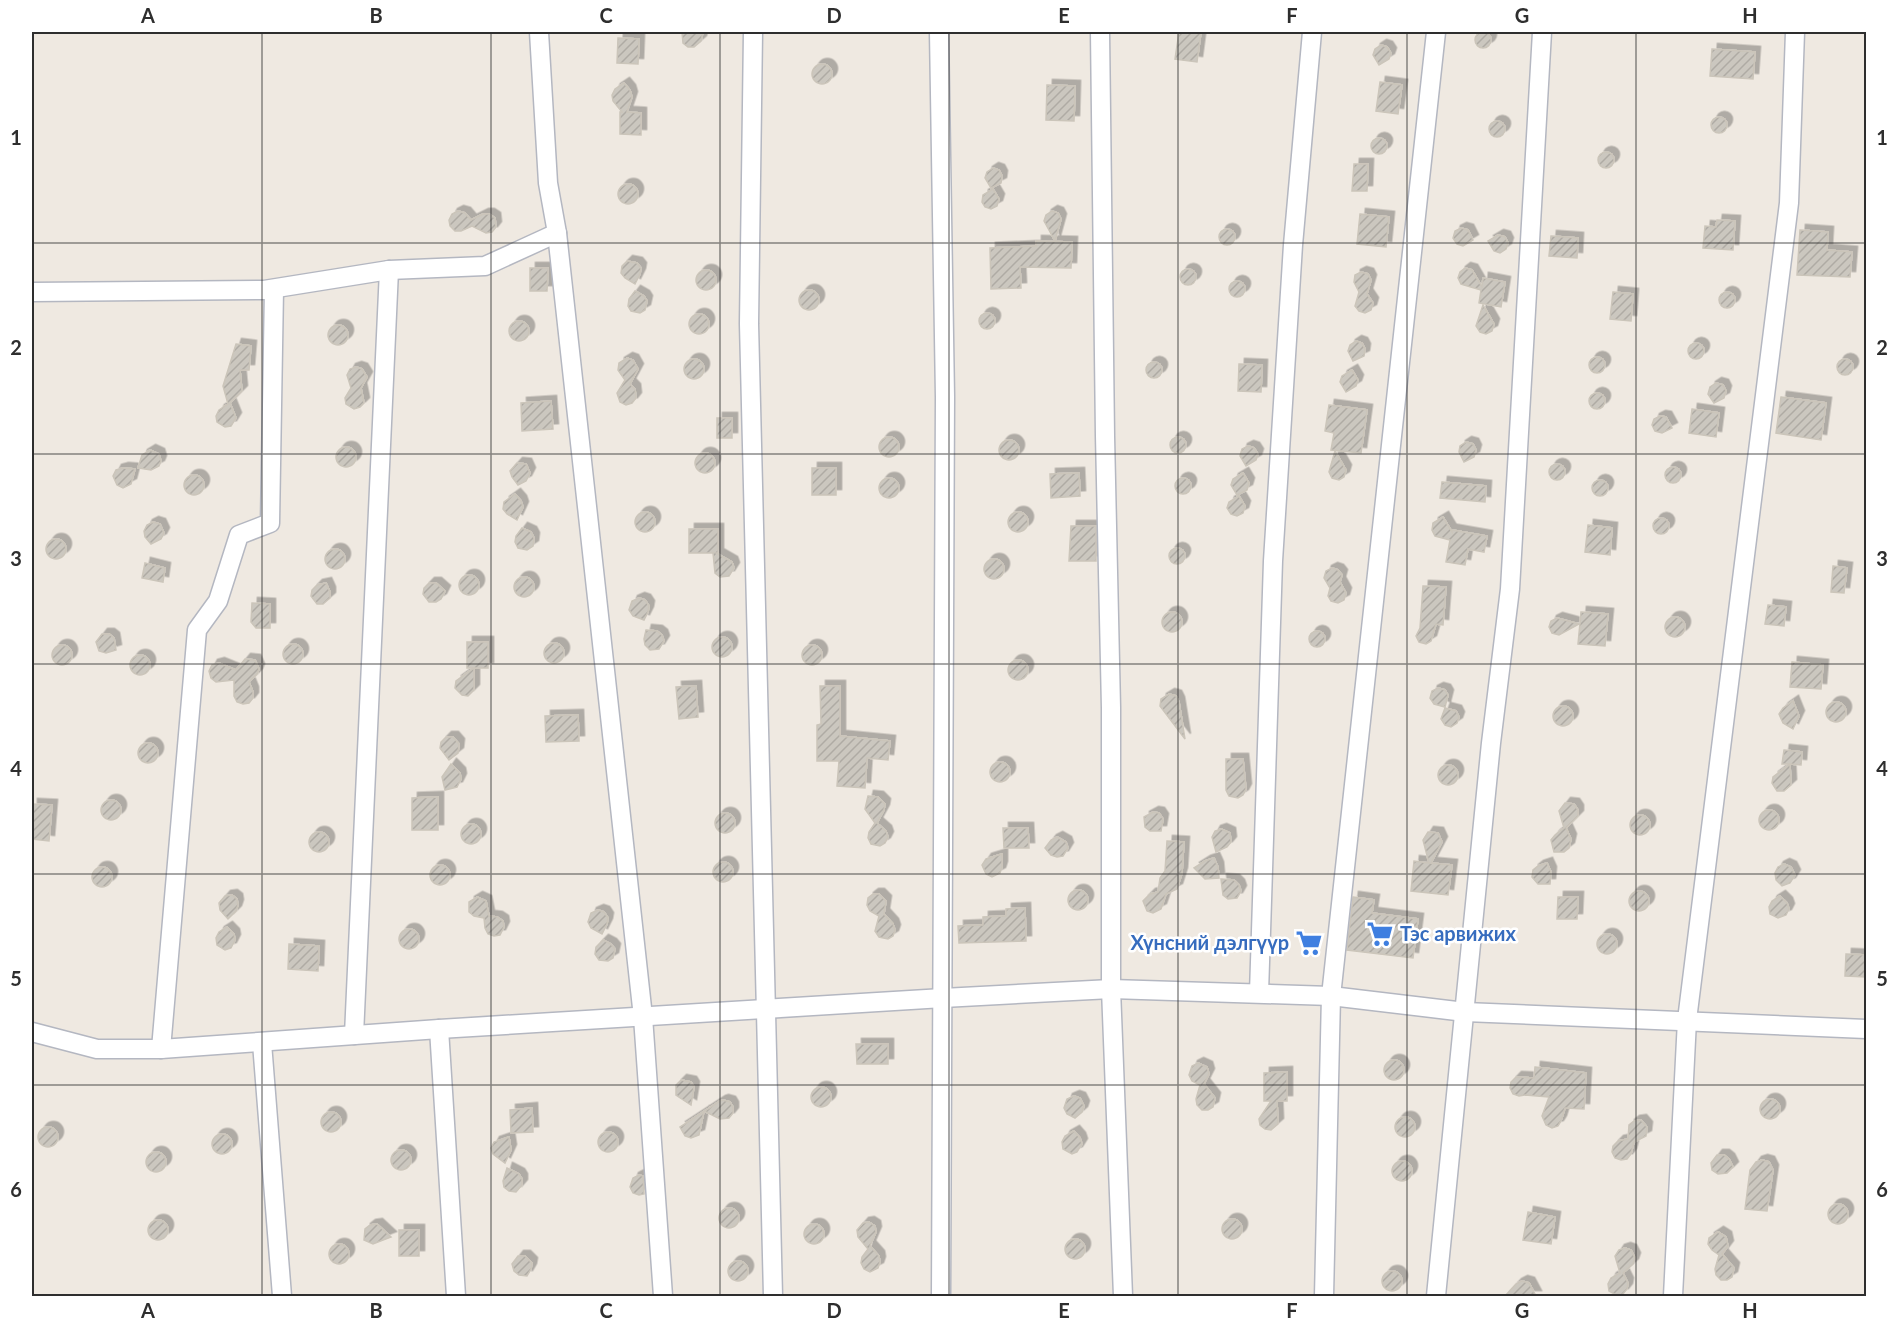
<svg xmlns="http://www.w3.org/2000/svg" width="1898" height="1328" font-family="Lato,sans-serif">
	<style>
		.building { fill: url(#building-hatch); stroke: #cbc5ba; stroke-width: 1.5; filter: url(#shadow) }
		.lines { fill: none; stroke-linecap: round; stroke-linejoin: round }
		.street-casing { stroke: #b4b7c1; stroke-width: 21 }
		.street { stroke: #fff; stroke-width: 18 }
		.grid { fill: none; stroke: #2e2e2e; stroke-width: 1.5; stroke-opacity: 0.55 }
		.labels { text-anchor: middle; stroke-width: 5; stroke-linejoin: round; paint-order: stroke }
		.shop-label { font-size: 20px; font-weight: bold; fill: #366cbe; stroke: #fff; text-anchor: start }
		.neatline { fill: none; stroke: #2e2e2e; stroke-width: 2 }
		.grid-label { font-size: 20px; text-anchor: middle; font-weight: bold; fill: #2e2e2e }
	</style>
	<defs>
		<pattern id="building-hatch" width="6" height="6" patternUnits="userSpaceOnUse" patternTransform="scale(1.5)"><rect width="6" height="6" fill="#cbc7bf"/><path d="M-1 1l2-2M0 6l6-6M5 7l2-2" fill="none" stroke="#afaba4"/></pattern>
		<filter id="shadow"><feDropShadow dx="5.5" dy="-5.5" stdDeviation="0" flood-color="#0004"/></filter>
	</defs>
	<rect width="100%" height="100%" fill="#efe9e1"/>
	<!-- building -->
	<g class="building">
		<circle cx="1483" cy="40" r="8"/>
		<path d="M682 32H703L701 41 694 47H688L683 43Z"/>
		<path d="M1179 32H1201L1197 62 1175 59Z"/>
		<path d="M618 38 639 39 638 64 617 63Z"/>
		<path d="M1381 45 1387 47 1391 53 1389 59 1379 65 1373 55 1375 49Z"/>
		<path d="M1712 49 1755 52 1753 79 1710 76Z"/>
		<circle cx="822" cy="74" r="10"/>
		<path d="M1380 82 1402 85 1398 114 1376 111Z"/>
		<path d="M624 83 630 90 632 97 627 112 641 113V135L620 134V112H622L613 101 612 95 615 89Z"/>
		<path d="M1047 85 1075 86 1074 121 1046 120Z"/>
		<circle cx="1719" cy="125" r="8"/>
		<circle cx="1497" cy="129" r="8"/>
		<circle cx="1379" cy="146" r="8"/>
		<circle cx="1606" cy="160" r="8"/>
		<path d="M1354 164H1368L1367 191H1352Z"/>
		<path d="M993 168 999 170 1002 176 1001 183 991 188 985 178 987 172Z"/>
		<circle cx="628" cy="194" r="10"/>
		<path d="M993 189 999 199 997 206 991 209 985 207 982 202 983 195Z"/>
		<path d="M458 211 465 213 471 220 483 214H489L495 218 496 227 492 232 486 233 472 226 461 231H455L450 226 449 220 452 214Z"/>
		<path d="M1052 211 1058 213 1061 219 1055 241 1044 221 1046 215Z"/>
		<path d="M1360 214 1389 217 1386 247 1357 244Z"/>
		<path d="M1717 220 1735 221 1733 250 1703 248 1705 226 1716 227Z"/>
		<path d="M1461 228 1468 230 1473 240 1463 246 1457 244 1453 238 1455 231Z"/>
		<circle cx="1227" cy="237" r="8"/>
		<path d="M1800 230 1828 232 1827 250 1852 252 1850 277 1797 275Z"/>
		<path d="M1498 235 1505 237 1508 243 1506 249 1500 253 1494 251 1488 241Z"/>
		<path d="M1551 236 1578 238 1577 258 1549 256Z"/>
		<path d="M1036 241 1072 242 1071 268 1020 267 1021 288 991 289 990 248 1036 246Z"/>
		<path d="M627 261 637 263 641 268 640 274 635 284 625 278 621 273 622 266Z"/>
		<path d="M530 268H548L547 291H530Z"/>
		<path d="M1465 268 1472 270 1482 287 1483 278 1505 282 1501 307 1479 303 1481 290 1461 284 1458 278 1460 272Z"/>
		<circle cx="1188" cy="277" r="8"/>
		<circle cx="706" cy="280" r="10"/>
		<path d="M1361 272 1368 274 1371 280 1367 294 1373 303 1371 310 1365 313 1359 311 1355 306 1359 292 1354 282 1355 275Z"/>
		<circle cx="1237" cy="289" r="8"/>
		<circle cx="809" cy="300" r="10"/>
		<path d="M635 291 644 296 647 301 645 310 640 313 631 311 628 306 629 299Z"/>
		<circle cx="1727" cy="300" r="8"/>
		<path d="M1613 292 1633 294 1631 321 1610 319Z"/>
		<path d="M1483 305 1494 324 1492 331 1486 334 1480 332 1476 326Z"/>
		<circle cx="987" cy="321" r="8"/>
		<circle cx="699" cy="324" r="10"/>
		<circle cx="519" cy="331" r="10"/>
		<circle cx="338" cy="335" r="10"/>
		<path d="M1356 341 1362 343 1365 349 1364 356 1353 361 1348 351 1350 345Z"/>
		<circle cx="1696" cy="351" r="8"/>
		<path d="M236 344 251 346 249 370H240L242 391 230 403 236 418 231 426 225 427 217 422 216 416 219 410 228 404 223 386Z"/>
		<circle cx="1597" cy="365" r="8"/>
		<path d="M627 358 633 360 638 369 630 384 635 389 636 398 632 403 626 405 620 402 617 393 625 380 618 370 619 363Z"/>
		<circle cx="1845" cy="367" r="8"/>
		<circle cx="694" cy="369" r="10"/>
		<circle cx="1154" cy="370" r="8"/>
		<path d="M1239 364 1262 365 1261 392 1238 391Z"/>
		<path d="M356 367 362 369 367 377 361 388 364 403 360 407 354 409 346 404 345 398 351 388 347 375 350 369Z"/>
		<path d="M1352 370 1358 380 1356 386 1346 392 1340 382 1342 376Z"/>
		<path d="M1716 383 1723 385 1726 391 1724 398 1714 403 1708 394 1710 387Z"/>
		<circle cx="1597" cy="401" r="8"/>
		<path d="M1781 397 1826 403 1821 440 1776 433Z"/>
		<path d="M551 401 553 429 522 431 521 403Z"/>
		<path d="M1329 405 1367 410 1361 453 1331 450 1334 433 1325 431Z"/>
		<path d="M1692 409 1719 413 1716 437 1689 433Z"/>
		<path d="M1660 416 1666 417 1672 428 1662 433 1655 431 1652 425 1654 419Z"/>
		<rect x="717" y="418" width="15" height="20"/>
		<circle cx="1178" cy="445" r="8"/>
		<circle cx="889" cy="447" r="10"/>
		<circle cx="1009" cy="450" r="10"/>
		<path d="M1466 442 1473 444 1476 450 1474 457 1464 462 1459 452 1460 446Z"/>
		<path d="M1248 446 1254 448 1258 454 1256 460 1246 466 1240 456 1242 449Z"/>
		<circle cx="346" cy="457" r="10"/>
		<path d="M150 450 159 454 161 461 159 466 151 470 138 468 142 455Z"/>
		<path d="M1335 451 1346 470 1344 477 1339 480 1332 478 1329 472Z"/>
		<circle cx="705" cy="463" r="10"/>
		<path d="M517 463 526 464 530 473 526 481 518 485 512 477 510 471Z"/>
		<circle cx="1557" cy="472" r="8"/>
		<circle cx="1673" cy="475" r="8"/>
		<path d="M123 468 135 469 131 484 123 488 117 485 113 476 116 470Z"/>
		<rect x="812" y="468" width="24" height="27"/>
		<path d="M1079 473 1080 496 1051 498 1050 474Z"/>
		<path d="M1243 473 1249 483 1247 490 1237 495 1231 485 1233 479Z"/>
		<circle cx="194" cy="485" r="10"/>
		<circle cx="1183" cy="486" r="8"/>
		<circle cx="889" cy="488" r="10"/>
		<circle cx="1600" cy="488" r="8"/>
		<path d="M1442 482 1486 486 1485 502 1440 498Z"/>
		<path d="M515 494 521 501 523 507 517 520 507 514 503 509 504 502Z"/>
		<path d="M1239 496 1245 506 1243 513 1237 516 1231 514 1227 508 1229 502Z"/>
		<circle cx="645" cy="522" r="10"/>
		<circle cx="1018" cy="522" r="10"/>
		<path d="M1443 517 1452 532V530L1487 536 1484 552 1468 549 1465 565 1446 562 1450 540 1435 536 1432 530 1433 523Z"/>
		<circle cx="1661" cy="526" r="8"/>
		<path d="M153 522 160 524 164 533 161 539 151 544 145 537 144 531 147 525Z"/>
		<path d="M1588 525 1612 528 1610 555 1585 552Z"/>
		<path d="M1071 526H1096V561H1069Z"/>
		<path d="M522 528 531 532 534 538 533 546 527 550 518 548 515 542 516 536Z"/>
		<path d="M689 529H718V553H716L732 562 734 568 729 576 720 577 715 573 713 553H689Z"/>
		<circle cx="56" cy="549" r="10"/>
		<circle cx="1177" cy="556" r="8"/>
		<circle cx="335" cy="559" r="10"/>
		<circle cx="994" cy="569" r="10"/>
		<path d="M145 563 165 568 163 582 142 578Z"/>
		<path d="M1833 566 1847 568 1844 593 1831 592Z"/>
		<path d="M1332 568 1338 570 1342 575 1340 582 1346 593 1344 600 1338 603 1331 601 1328 596 1330 588 1324 578 1326 571Z"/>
		<circle cx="469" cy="585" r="10"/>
		<circle cx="524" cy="587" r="10"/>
		<path d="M326 583 330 592V598L323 604H317L311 596 312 590 317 585Z"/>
		<path d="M429 583H436L445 591 441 599 436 602H429L423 594 424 588Z"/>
		<path d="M1423 586 1446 587 1443 625 1436 624 1431 641 1426 644 1419 642 1416 636 1420 628Z"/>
		<path d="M639 598 645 600 649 606 648 612 644 620 633 616 629 610 632 601Z"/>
		<path d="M252 603 270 604V628H256L251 622Z"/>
		<path d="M1768 605 1786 607 1784 626 1765 624Z"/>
		<path d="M1581 612 1608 614 1605 646 1578 644Z"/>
		<circle cx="1172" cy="622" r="10"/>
		<circle cx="1675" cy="627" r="10"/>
		<path d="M1557 618 1579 624 1559 635 1552 633 1549 627 1551 621Z"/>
		<path d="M646 630 657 631 662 635 664 641 659 649 650 650 645 645 644 639Z"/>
		<circle cx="1317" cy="639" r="8"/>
		<path d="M102 634H109L114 638 116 650 106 653 99 651 96 642Z"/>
		<circle cx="722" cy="647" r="10"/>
		<rect x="467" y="642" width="21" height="26"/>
		<circle cx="554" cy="653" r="10"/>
		<circle cx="293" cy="654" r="10"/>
		<circle cx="812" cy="655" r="10"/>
		<circle cx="62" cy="655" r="10"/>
		<circle cx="140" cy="665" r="10"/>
		<path d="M245 659 255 660 259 669 257 674 249 682 253 692V698L249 703 243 704 237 702 234 696V680L216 682 211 678 209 671 212 665 219 663 236 670Z"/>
		<circle cx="1018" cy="670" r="10"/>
		<path d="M1792 662 1823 665 1821 689 1790 687Z"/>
		<path d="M474 668V690L468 696 462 695 455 688 456 681Z"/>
		<path d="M696 686 698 717 679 719 676 687Z"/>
		<path d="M820 686H840V736L890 741 888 760 867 758 865 788 837 786 839 761H817V725L821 724Z"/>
		<path d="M1438 688 1445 690 1448 695 1445 707 1434 704 1430 698 1432 691Z"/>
		<path d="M1169 694 1176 696 1179 702 1185 739 1160 706 1161 699Z"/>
		<path d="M1793 701 1799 716 1793 729 1783 723 1779 714 1783 708Z"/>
		<circle cx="1836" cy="712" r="10"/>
		<circle cx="1563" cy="716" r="10"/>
		<path d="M1445 708 1456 711 1459 717 1457 723 1451 727 1445 725 1441 719Z"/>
		<path d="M578 715 579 741 546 742 545 716Z"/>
		<path d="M446 737H453L459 744 458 753 449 760 440 748 441 742Z"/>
		<circle cx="148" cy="753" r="10"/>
		<path d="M1784 750 1802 752 1801 765 1790 764 1791 785 1784 791H1777L1772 783 1773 777 1790 764H1782Z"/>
		<path d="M1226 759H1243L1246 789 1243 795 1238 798 1229 796 1226 790Z"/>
		<circle cx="1000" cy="772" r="10"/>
		<path d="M451 764 460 773 461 779 457 787 445 790 442 777Z"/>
		<circle cx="1448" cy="775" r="10"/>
		<path d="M868 796 878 797 885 804 884 810 877 823 886 831 888 837 885 843 880 846 871 844 868 838 869 832 875 823 865 809Z"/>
		<path d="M438 797V830H412V798Z"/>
		<circle cx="111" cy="810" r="10"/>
		<path d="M1565 803 1574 804 1578 810V816L1566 828 1571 839 1569 848 1564 852H1554L1551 840 1555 835 1564 828 1559 811Z"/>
		<path d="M32 804 52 805 49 841 32 839Z"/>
		<circle cx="1769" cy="820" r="10"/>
		<path d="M1153 812 1159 813 1163 819 1161 831H1150L1145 827 1144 817Z"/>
		<circle cx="725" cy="823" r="10"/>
		<circle cx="1640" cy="825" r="10"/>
		<circle cx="471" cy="834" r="10"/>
		<path d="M1003 828H1028L1029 848H1004Z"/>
		<path d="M1221 829 1230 833 1231 842 1227 847 1216 852 1212 837 1215 831Z"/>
		<path d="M1428 832 1438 833 1442 842 1431 863 1452 865 1448 895 1411 891 1414 861 1429 863 1423 840Z"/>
		<circle cx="319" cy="842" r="10"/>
		<path d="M1057 837 1066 842 1068 848 1063 856 1057 857 1051 855 1045 848 1051 840Z"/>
		<path d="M1167 841 1184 842 1182 873 1177 889 1166 894 1161 909 1153 913 1147 911 1143 901 1150 894 1158 892 1160 878 1165 871Z"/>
		<path d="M1002 854V867L1000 873 992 877 986 874 982 865 986 859Z"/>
		<path d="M1214 858 1218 867 1219 878 1205 879 1194 868 1205 861Z"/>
		<circle cx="723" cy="872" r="10"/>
		<path d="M1547 863 1551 872 1550 884H1538L1532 877 1533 870 1538 866Z"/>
		<path d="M1784 864 1791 867 1795 875 1790 883 1782 886 1776 880 1775 873 1778 867Z"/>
		<circle cx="440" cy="875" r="10"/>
		<circle cx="102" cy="877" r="10"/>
		<path d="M1221 879 1234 880 1239 885 1241 891 1237 898 1228 899 1223 895Z"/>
		<circle cx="1078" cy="900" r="10"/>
		<circle cx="1639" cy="901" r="10"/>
		<path d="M873 894H879L886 901 884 914 893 924 895 930 893 936 888 939 879 937 875 931 879 916 870 911 867 905 868 898Z"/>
		<path d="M232 895 237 899 238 905 236 911 228 919 220 910 219 903 225 896Z"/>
		<path d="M1780 896 1787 903 1789 909 1786 915 1778 918 1770 914 1769 907 1772 901Z"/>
		<path d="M477 897 486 901 489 916 497 917 503 921 504 927 500 935 494 936 488 934 485 928 484 918 474 916 469 912V902Z"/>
		<path d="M1353 897 1374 900 1372 913 1418 919 1413 958 1347 950Z"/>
		<path d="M1558 897H1578L1577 919H1557Z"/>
		<path d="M1025 908 1026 941 959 943 958 926 983 925V917L1006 916V909Z"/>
		<path d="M598 910 604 912 608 918 607 924 602 934 591 928 588 922 591 913Z"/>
		<path d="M227 927 234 934 235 940 231 948 225 950 217 945 216 938 219 932Z"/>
		<circle cx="409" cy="939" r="10"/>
		<circle cx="1607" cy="944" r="10"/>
		<path d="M603 940 611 944 615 949 613 958 608 961 599 960 595 954 596 947Z"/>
		<path d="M289 944 319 946 318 971 288 969Z"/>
		<path d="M1846 954 1866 955V977L1845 976Z"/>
		<path d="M856 1044H888V1064H857Z"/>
		<circle cx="1394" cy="1070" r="10"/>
		<path d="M1198 1063 1207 1067 1209 1074 1204 1084 1215 1098 1213 1107 1208 1110H1202L1197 1105 1196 1099 1200 1085 1192 1081 1189 1075 1192 1066Z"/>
		<path d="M1535 1067 1586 1073 1584 1109 1565 1108 1561 1121 1558 1126 1552 1128 1546 1125 1542 1116 1549 1097 1525 1095 1519 1096 1513 1094 1510 1088 1511 1082 1516 1077 1534 1078Z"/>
		<path d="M1287 1072V1101H1277L1278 1124 1271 1130 1265 1129 1260 1125 1259 1119 1271 1101H1264V1073Z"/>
		<path d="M681 1080 691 1082 694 1087 691 1105 676 1095V1085Z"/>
		<circle cx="821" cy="1097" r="10"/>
		<path d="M1074 1096 1080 1098 1084 1106 1082 1112 1075 1118 1067 1114 1064 1108 1067 1099Z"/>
		<circle cx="1770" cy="1109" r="10"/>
		<path d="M723 1100 730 1102 733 1107V1113L729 1118 720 1119 704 1111 699 1135 691 1138 685 1136 680 1127 720 1101Z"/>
		<path d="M532 1108 533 1132 511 1133 510 1110Z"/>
		<circle cx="331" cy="1122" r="10"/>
		<circle cx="1405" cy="1127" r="10"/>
		<path d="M1641 1120 1647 1127 1646 1136 1634 1142 1631 1154 1627 1159 1621 1160 1615 1158 1612 1152 1613 1146 1618 1141 1628 1139 1629 1125 1634 1121Z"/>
		<circle cx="48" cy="1137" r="10"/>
		<path d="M1074 1131 1080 1138 1082 1144 1077 1152 1072 1154 1063 1149 1062 1142 1065 1136Z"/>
		<circle cx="608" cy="1142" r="10"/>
		<circle cx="222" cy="1144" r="10"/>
		<path d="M509 1137 511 1150 505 1163 493 1154 491 1148 494 1142Z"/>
		<circle cx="401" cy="1160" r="10"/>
		<circle cx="156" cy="1162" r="10"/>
		<path d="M1717 1155H1724L1729 1159 1733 1167 1727 1173 1718 1174 1712 1170 1711 1163Z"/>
		<path d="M1762 1160 1769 1162 1773 1170 1767 1211 1745 1209 1750 1170 1756 1162Z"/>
		<circle cx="1402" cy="1171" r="10"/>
		<path d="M507 1168 519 1174 522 1179V1185L516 1192 509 1191 504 1187 503 1181Z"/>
		<path d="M639 1175 643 1176 644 1194 639 1195 633 1193 630 1187 633 1178Z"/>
		<circle cx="1838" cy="1214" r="10"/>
		<circle cx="729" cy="1218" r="10"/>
		<path d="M1528 1212 1555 1217 1551 1244 1523 1240Z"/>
		<circle cx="1232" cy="1229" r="10"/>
		<circle cx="158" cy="1230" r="10"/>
		<path d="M869 1222 875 1226 876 1232 870 1246 879 1256 880 1262 878 1268 870 1272 864 1269 861 1263 862 1257 868 1249 858 1237 857 1230 863 1223Z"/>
		<path d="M377 1224 391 1237 373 1244 364 1240 365 1229 370 1225Z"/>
		<circle cx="814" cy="1234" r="10"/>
		<rect x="399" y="1230" width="20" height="26"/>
		<path d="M1718 1232 1726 1237 1728 1246 1722 1254 1734 1268 1732 1277 1727 1280H1721L1716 1275 1715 1269 1719 1255 1712 1250 1708 1244 1709 1238Z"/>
		<circle cx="1075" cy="1249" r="10"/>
		<circle cx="339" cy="1254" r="10"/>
		<path d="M1625 1248 1631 1250 1635 1258 1633 1264 1623 1273 1628 1283 1627 1289 1623 1294 1618 1296 1609 1291 1608 1284 1611 1278 1620 1273 1615 1256 1619 1250Z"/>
		<path d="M518 1256H525L532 1263 531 1269 527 1276 519 1275 514 1271 512 1264Z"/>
		<circle cx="738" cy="1271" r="10"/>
		<circle cx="1392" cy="1281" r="10"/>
		<path d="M1522 1281 1529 1283 1536 1296H1505L1516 1284Z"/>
	</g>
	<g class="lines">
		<!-- street casing -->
		<g class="street-casing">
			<g id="street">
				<path d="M539 32 548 183 557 233 643 1017 663 1296"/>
				<path d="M753 32 749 324 773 1296"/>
				<path d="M939 32 945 397 941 1296"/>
				<path d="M1100 32 1105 436 1111 708V989L1123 1296"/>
				<path d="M32 292 264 290 389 270 485 266 557 233"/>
				<path d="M1259 993 1273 561 1293 245 1312 32"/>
				<path d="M439 1029 456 1296"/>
				<path d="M32 1032 97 1049H161L439 1029 943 998 1111 989 1331 996 1465 1012 1866 1029"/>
				<path d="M354 1035 389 270"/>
				<path d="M262 1043 282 1296"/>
				<path d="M161 1049 197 630 218 601 239 535 270 523 274 289"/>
				<path d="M1324 1296 1331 996 1436 32"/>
				<path d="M1436 1296 1491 743 1510 589 1542 32"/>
				<path d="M1673 1296 1687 1020 1789 203 1795 32"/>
			</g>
		</g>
		<!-- street -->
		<use href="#street" class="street"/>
	</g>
	<!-- grid -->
	<path class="grid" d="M262 32V1296M491 32V1296M720 32V1296M949 32V1296M1178 32V1296M1407 32V1296M1636 32V1296M32 243H1866M32 454H1866M32 664H1866M32 874H1866M32 1085H1866"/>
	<!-- icons -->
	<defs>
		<g id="supermarket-bare" transform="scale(2.07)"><path d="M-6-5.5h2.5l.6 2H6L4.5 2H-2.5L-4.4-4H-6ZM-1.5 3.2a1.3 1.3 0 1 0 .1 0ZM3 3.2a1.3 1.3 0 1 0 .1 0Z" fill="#3f7fe0" stroke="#fff" stroke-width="2.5" paint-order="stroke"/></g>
	</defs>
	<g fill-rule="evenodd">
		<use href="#supermarket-bare" x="1380" y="934"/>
		<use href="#supermarket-bare" x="1309" y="943"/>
	</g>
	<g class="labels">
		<!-- shop labels -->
		<g class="shop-label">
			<text x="1400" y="941">Тэс арвижих</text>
			<text x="1289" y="950" text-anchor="end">Хүнсний дэлгүүр</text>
		</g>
	</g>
	<!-- border -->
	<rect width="1898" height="1328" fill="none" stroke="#ffffff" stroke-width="66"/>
	<rect x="33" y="33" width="1832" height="1262" class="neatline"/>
	<g class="grid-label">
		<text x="148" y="23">A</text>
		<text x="376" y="23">B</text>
		<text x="606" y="23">C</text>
		<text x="834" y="23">D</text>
		<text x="1064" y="23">E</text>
		<text x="1292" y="23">F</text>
		<text x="1522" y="23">G</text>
		<text x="1750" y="23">H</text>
		<text x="16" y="145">1</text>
		<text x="1882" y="145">1</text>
		<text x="16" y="355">2</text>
		<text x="1882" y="355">2</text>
		<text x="16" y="566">3</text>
		<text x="1882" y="566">3</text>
		<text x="16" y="776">4</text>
		<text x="1882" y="776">4</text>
		<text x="16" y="986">5</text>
		<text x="1882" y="986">5</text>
		<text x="16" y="1197">6</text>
		<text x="1882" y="1197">6</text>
		<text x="148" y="1318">A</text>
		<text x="376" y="1318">B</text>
		<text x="606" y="1318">C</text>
		<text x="834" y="1318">D</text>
		<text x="1064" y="1318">E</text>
		<text x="1292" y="1318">F</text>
		<text x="1522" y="1318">G</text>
		<text x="1750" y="1318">H</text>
	</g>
</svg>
